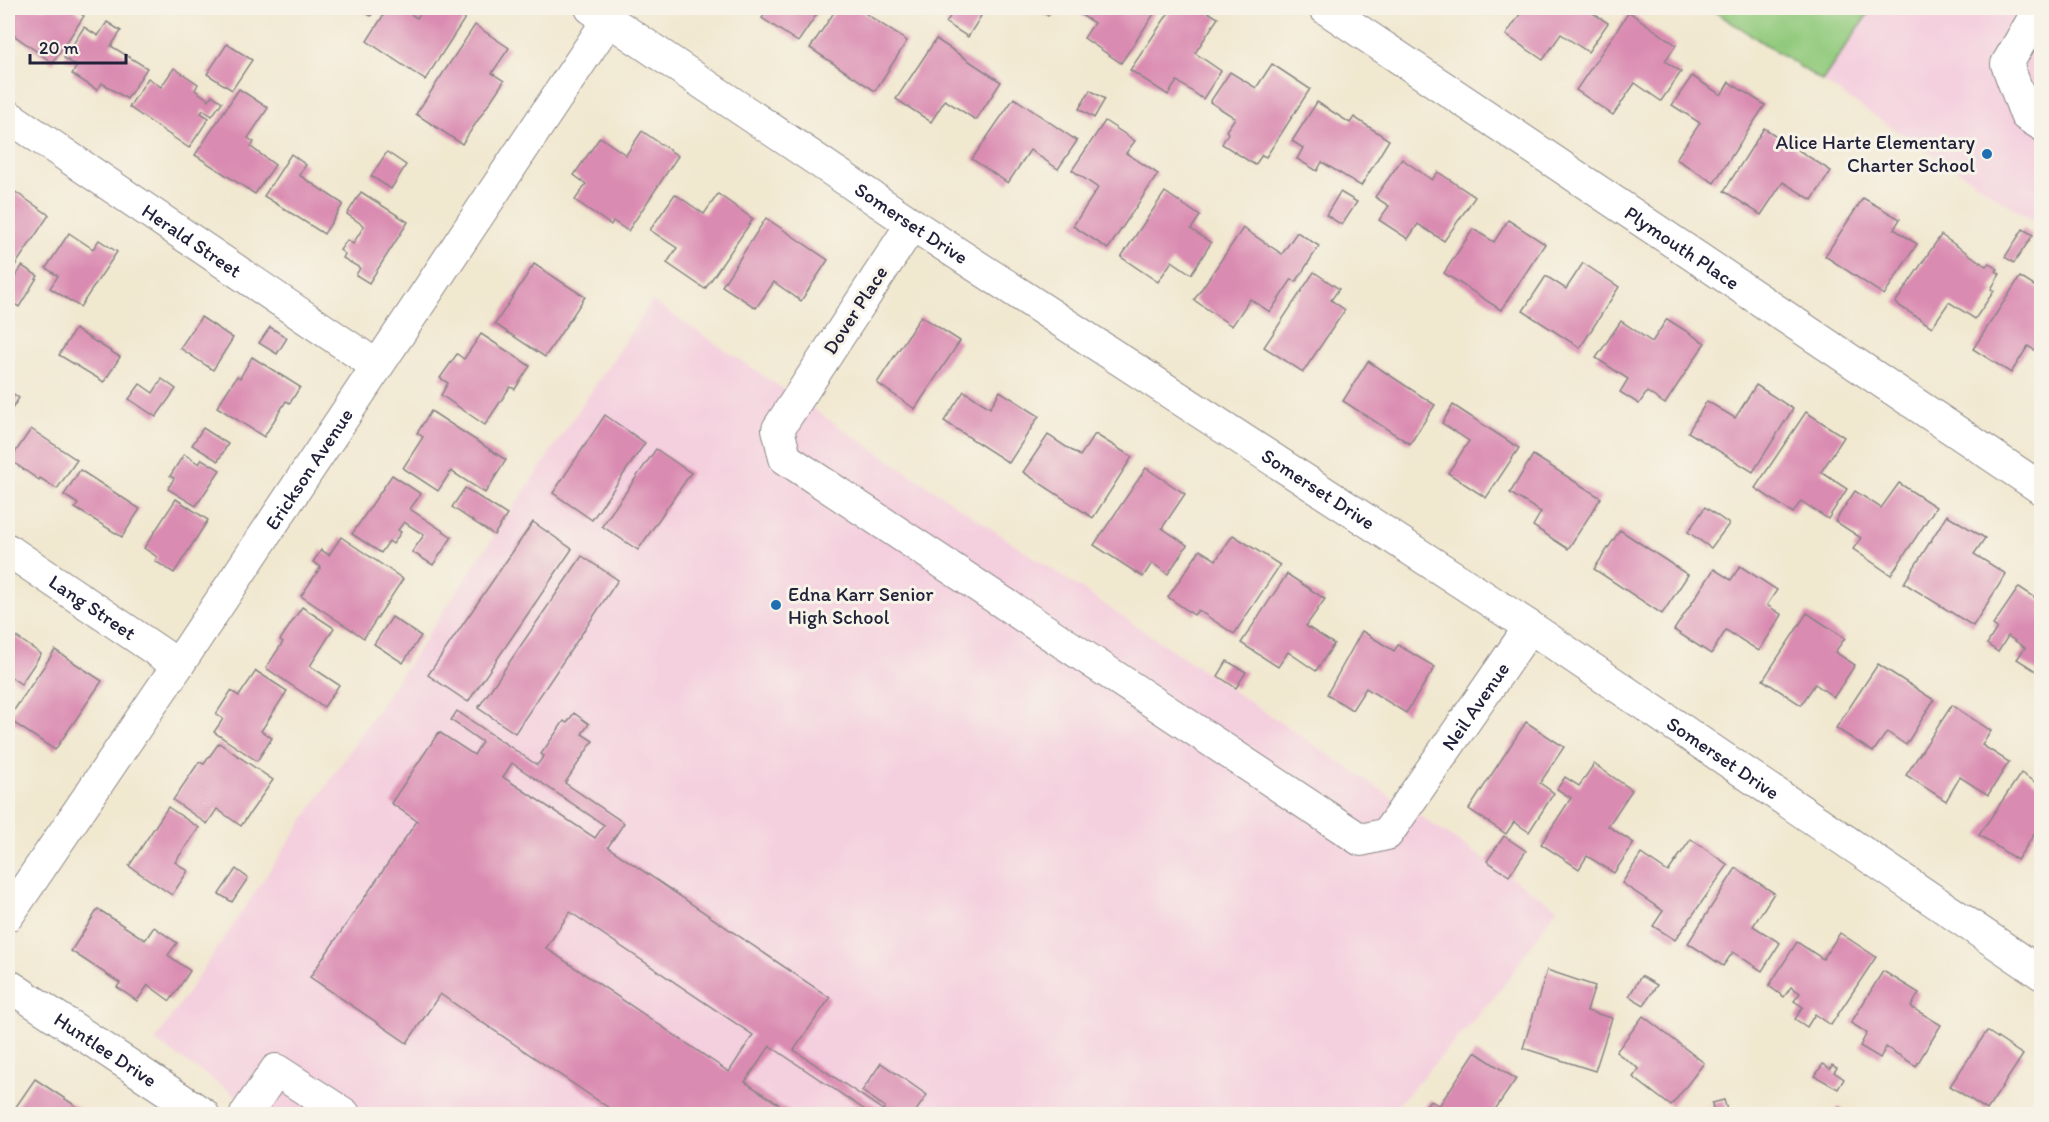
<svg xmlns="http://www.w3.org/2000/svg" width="2049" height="1122" font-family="Itim,sans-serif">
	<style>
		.built { fill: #f4cfde }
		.green { fill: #92ca7d; stroke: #5a765c; stroke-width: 1.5 }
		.building { fill: #da8bb1; fill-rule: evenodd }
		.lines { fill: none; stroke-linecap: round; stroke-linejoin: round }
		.minor-casing { stroke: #8a8586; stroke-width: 34 }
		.minor { stroke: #fff; stroke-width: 32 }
		.poi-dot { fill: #1f6fb2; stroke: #f7f3e8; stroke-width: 2 }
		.labels { text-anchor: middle; stroke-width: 6; stroke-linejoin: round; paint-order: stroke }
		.poi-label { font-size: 20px; fill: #22223b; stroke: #f7f3e8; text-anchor: end }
		.street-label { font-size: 20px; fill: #22223b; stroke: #f7f3e8 }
	</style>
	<rect width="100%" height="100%" fill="#f7f3e8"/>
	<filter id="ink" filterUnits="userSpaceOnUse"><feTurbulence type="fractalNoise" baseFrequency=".0167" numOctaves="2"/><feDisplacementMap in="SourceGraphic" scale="12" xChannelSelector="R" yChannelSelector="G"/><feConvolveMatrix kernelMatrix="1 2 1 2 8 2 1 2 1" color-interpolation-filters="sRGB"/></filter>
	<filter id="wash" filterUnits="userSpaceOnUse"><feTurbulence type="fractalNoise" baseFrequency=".008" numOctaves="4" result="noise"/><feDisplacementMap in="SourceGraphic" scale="24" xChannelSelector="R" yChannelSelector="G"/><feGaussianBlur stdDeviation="1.35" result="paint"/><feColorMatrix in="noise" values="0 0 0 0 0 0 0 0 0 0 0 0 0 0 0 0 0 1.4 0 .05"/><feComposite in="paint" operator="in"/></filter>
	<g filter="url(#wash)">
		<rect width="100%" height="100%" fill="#f1e8d0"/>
		<!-- built -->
		<g class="built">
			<path d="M1872 8H2041V226L1822 81Z"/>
			<path d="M652 301 1557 908 1502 988 1390 1114H264L155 1041Z"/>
		</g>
		<!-- green -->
		<path class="green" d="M1709 8H1872L1822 81Z"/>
		<g id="blocks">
			<!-- building -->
			<g class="building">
				<path d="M8 8H72L84 16 53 63 8 31Z"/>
				<path d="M358 8H376L371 16Z"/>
				<path d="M388 8H401L417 18 424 8H455L467 15 425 80 367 41Z"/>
				<path d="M769 8H821L798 42 762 18Z"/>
				<path d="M837 8H864L862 11 907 41 875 91 810 48Z"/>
				<path d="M955 8H968L981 16 968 37 946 23Z"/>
				<path d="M1035 8H1054L1048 16Z"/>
				<path d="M1070 8H1158L1121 63 1084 38 1094 23Z"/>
				<path d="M1172 8H1201L1218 18 1195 53 1221 71 1203 99 1177 81 1168 95 1130 70Z"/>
				<path d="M1524 8H1585L1608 23 1588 52 1561 34 1543 60 1506 35Z"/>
				<path d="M1629 12 1676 45 1665 61 1681 72 1661 101 1635 83 1613 115 1576 90Z"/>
				<path d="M107 22 121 31 111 46 147 68 127 99 102 83 97 90 72 74 77 66 64 58 84 27 98 36Z"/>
				<path d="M475 25 509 48 492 73 504 81 462 144 416 114Z"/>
				<path d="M936 39 1001 82 976 120 945 100 931 122 896 99Z"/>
				<path d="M227 44 252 60 232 90 207 74Z"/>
				<path d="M1272 64 1310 89 1266 157 1262 155 1255 165 1222 144 1228 133 1226 131 1235 118 1210 102 1230 72 1256 88Z"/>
				<path d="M174 68 198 84 195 90 209 100 212 95 222 102 212 116 203 110 201 113 209 118 189 148 129 107 148 78 161 87Z"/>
				<path d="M1692 76 1721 95 1729 82 1765 105 1714 183 1676 159 1700 123 1672 105Z"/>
				<path d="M239 89 268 108 248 138 254 142 251 147 275 165 255 194 195 155Z"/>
				<path d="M1090 90 1105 99 1094 118 1079 109Z"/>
				<path d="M1014 98 1077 141 1058 169 1030 150 1008 183 972 159Z"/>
				<path d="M1317 102 1350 123 1354 117 1389 140 1361 186 1322 162 1317 171 1297 159 1303 148 1292 141Z"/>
				<path d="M1105 121 1135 141 1126 153 1158 174 1108 249 1073 226 1098 188 1072 170Z"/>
				<path d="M1764 128 1831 171 1812 200 1783 182 1761 215 1724 191Z"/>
				<path d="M642 131 678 156 628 231 613 221 611 225 575 200 586 184 574 175 600 137 626 155Z"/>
				<path d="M387 152 406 165 391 189 371 176Z"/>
				<path d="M291 154 306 165 299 175 343 204 324 234 264 196Z"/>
				<path d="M1402 159 1432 180 1438 172 1475 197 1444 241 1418 224 1408 239 1379 220 1389 206 1375 197Z"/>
				<path d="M8 187 49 215 8 276Z"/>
				<path d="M361 192 408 222 369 283 356 275 360 268 343 258 345 254 340 250 347 240 353 244 364 226 347 214Z"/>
				<path d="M1165 192 1200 216 1191 229 1211 243 1191 274 1172 261 1158 282 1121 257Z"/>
				<path d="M1340 192 1357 202 1342 225 1326 215Z"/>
				<path d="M675 194 704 214 718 194 753 219 705 289 667 263 677 248 650 230Z"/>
				<path d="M1863 198 1900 219 1894 229 1917 244 1884 295 1825 256Z"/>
				<path d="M766 218 828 260 801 301 774 282 756 308 722 286Z"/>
				<path d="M1508 220 1545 244 1501 310 1444 273 1473 229 1494 242Z"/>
				<path d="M1243 228 1282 254 1297 232 1319 246 1296 282 1292 279 1270 312 1250 299 1232 326 1194 300Z"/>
				<path d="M2023 229 2033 235 2014 263 2005 257Z"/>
				<path d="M69 233 93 249 99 240 117 252 80 307 50 288 58 276 46 268Z"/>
				<path d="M1941 235 1986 266 1989 263 1998 269 1996 271 2000 274 1991 289 1994 291 1975 319 1949 302 1932 327 1895 303Z"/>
				<path d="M1583 263 1619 287 1580 348 1523 311 1546 276 1566 289Z"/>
				<path d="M534 264 585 297 545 357 495 324Z"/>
				<path d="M22 266 38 276 19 307 8 300V289Z"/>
				<path d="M1314 272 1339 289 1331 300 1345 310 1303 372 1264 347Z"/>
				<path d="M2020 277 2042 291V355L2028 346 2011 373 1973 349Z"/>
				<path d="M921 316 960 341 915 409 877 383Z"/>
				<path d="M201 317 233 338 213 370 180 348Z"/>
				<path d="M1667 319 1705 343 1665 404 1647 392 1639 404 1620 392 1628 379 1596 358 1621 321 1652 342Z"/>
				<path d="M270 327 287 338 277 354 259 343Z"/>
				<path d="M75 329 120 357 104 382 59 355Z"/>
				<path d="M481 334 530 366 515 389 510 387 485 425 441 395 448 383 440 378 457 354 464 359Z"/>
				<path d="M252 357 300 387 290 403 286 401 264 437 217 407 237 376 240 378Z"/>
				<path d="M1368 361 1435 405 1410 444 1343 401Z"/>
				<path d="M162 379 176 389 156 417 129 399 140 384 153 393Z"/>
				<path d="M1756 385 1793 409 1753 472 1688 432 1707 401 1735 418Z"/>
				<path d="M8 390 19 398 8 415Z"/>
				<path d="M964 391 990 408 1000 391 1039 416 1009 463 944 421Z"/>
				<path d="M1453 405 1519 448 1486 498 1448 473 1469 441 1442 423Z"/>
				<path d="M431 411 506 460 485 493 451 471 438 491 403 468 423 437 417 433Z"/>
				<path d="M1806 412 1844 437 1821 472 1847 489 1828 519 1801 501 1793 513 1755 488Z"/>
				<path d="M605 415 645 443 592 520 553 493Z"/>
				<path d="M203 428 228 444 218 461 192 445Z"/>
				<path d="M31 429 77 460 57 489 40 478 39 480 10 460Z"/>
				<path d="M1095 434 1132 457 1093 518 1023 472 1048 435 1080 456Z"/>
				<path d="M656 449 691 473 638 550 602 526Z"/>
				<path d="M184 454 199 464 202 459 220 470 196 506 168 489 174 478 170 476Z"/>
				<path d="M1533 455 1601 498 1568 549 1533 526 1541 512 1510 493Z"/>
				<path d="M1146 468 1185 494 1162 528 1187 545 1168 574 1152 563 1143 577 1094 545Z"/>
				<path d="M80 470 140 509 122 537 75 508 78 504 64 495Z"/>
				<path d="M392 475 421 494 410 509 452 537 433 565 412 552 424 535 404 522 398 530 401 532 393 544 389 541 381 553 352 534Z"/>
				<path d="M1899 483 1936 507 1891 575 1853 549 1861 538 1835 521 1855 491 1881 508Z"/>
				<path d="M465 488 507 515 494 535 452 507Z"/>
				<path d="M176 499 208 520 174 573 155 561 157 557 144 548Z"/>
				<path d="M1705 507 1729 524 1711 548 1688 532Z"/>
				<path d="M1947 515 1985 538 1974 554 2006 574 1973 626 1904 583Z"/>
				<path d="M533 522 572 549 468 702 428 675Z"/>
				<path d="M1620 530 1688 575 1662 614 1594 569Z"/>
				<path d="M1233 535 1280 565 1234 634 1198 610 1194 615 1168 597 1200 550 1216 560Z"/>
				<path d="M341 537 403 579 364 638 301 596 321 567 313 562 321 550 329 555Z"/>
				<path d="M582 556 618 580 515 733 478 708Z"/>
				<path d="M1740 566 1777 590 1767 605 1782 615 1759 651 1726 630 1711 654 1674 630 1714 569 1731 580Z"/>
				<path d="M1287 574 1325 599 1306 626 1334 644 1316 671 1288 652 1278 667 1241 643Z"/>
				<path d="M2019 587 2042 602V675L2017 659 2025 648 2008 636 1998 652 1987 644 1997 628 1993 625Z"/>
				<path d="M302 607 334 628 310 666 339 685 324 707 266 668 283 642 280 640Z"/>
				<path d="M1807 613 1845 638 1835 652 1855 665 1834 697 1815 684 1801 705 1763 680Z"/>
				<path d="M392 617 421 636 403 663 374 644Z"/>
				<path d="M8 631 41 654 21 684 8 675Z"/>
				<path d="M1362 631 1394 651 1398 645 1435 667 1406 713 1366 688 1352 710 1327 694Z"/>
				<path d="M55 650 102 681 55 750 8 719Z"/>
				<path d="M1227 661 1246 672 1236 688 1218 676Z"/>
				<path d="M1878 664 1934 700 1906 745 1887 732 1873 752 1836 728Z"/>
				<path d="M256 671 287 691 261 731 272 738 257 761 214 732 223 719 216 714 231 691 239 696Z"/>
				<path d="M1952 705 1991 731 1982 745 2009 762 1988 795 1960 777 1946 801 1906 775Z"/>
				<path d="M457 711 537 765 544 756 541 754 564 721 567 723 574 713 589 724 582 734 593 741 565 783 624 823 608 847 830 998 794 1050 883 1110 885 1107 862 1091 881 1063 927 1095 914 1114H871L770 1046 745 1082 794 1114H618L440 994 407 1043 310 977 417 821 391 803 439 732 474 755 482 742 451 720ZM512 763 604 825 595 838 503 777ZM570 912 753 1035 729 1072 546 948Z"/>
				<path d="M1526 722 1564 747 1540 783 1554 793 1529 832 1514 822 1506 834 1469 809Z"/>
				<path d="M219 743 273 780 241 826 217 809 207 824 173 800 199 762 204 764Z"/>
				<path d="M1594 764 1632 790 1608 826 1634 843 1614 873 1587 856 1579 869 1541 844 1571 798 1557 789 1565 777 1579 786Z"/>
				<path d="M2021 773 2042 787V827L2040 826 2017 860 1979 835Z"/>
				<path d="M168 807 199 828 175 862 188 871 172 895 129 866Z"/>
				<path d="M1504 836 1526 851 1509 876 1487 861Z"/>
				<path d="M1691 839 1728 865 1675 940 1653 926 1663 911 1622 883 1641 854 1668 872Z"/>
				<path d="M1736 868 1774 893 1753 926 1780 943 1762 971 1733 952 1723 966 1688 943Z"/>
				<path d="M236 869 248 878 232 902 219 894Z"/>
				<path d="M98 909 145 940 154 927 177 943 168 955 190 971 170 1001 148 985 137 1001 117 987 120 983 71 951Z"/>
				<path d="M1840 933 1876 957 1831 1025 1815 1014 1807 1027 1795 1019 1803 1007 1794 1001 1800 993 1791 987 1784 997 1769 986 1797 942 1823 959Z"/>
				<path d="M1547 970 1595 986 1587 1011 1612 1018 1595 1071 1523 1048Z"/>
				<path d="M1883 971 1919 993 1911 1007 1941 1025 1916 1066 1886 1047 1880 1058 1860 1046 1867 1033 1851 1023Z"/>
				<path d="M1641 976 1657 985 1644 1005 1629 996Z"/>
				<path d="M1643 1016 1704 1063 1671 1106 1633 1077 1639 1069 1616 1052Z"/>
				<path d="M1987 1031 2023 1055 1987 1110 1950 1086Z"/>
				<path d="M1475 1052 1516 1079 1492 1114H1420L1430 1100 1439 1106Z"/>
				<path d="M1823 1064 1830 1069 1832 1065 1837 1068 1834 1072 1844 1079 1838 1089 1815 1076Z"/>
				<path d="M35 1079 88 1114H11Z"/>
				<path d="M1724 1100 1727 1110 1730 1109 1731 1114H1714L1712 1103Z"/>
				<path d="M1839 1107 1851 1114H1834Z"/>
			</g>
		</g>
	</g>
	<g filter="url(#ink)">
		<use href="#blocks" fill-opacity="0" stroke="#8a8586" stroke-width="1.5"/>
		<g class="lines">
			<!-- minor casing -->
			<g class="minor-casing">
				<g id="minor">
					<path id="s1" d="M591 8 912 224 1530 627 2042 974"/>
					<path id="s2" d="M1325 8 2042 489"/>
					<path d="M2040 8 2007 64 2026 115 2042 125"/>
					<path id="s3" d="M8 116 377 366"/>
					<path id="s4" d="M912 224 778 429 785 458 1361 840 1387 834 1530 627"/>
					<path id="s5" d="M8 550 178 665"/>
					<path id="s6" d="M8 915 178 665 609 19"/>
					<path id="s7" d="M8 985 203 1114"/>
					<path d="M246 1114 276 1070 344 1114"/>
				</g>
			</g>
			<!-- minor -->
			<use href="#minor" class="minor"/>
		</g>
	</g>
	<!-- markers -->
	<g class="poi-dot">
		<circle cx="1987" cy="154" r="6"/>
		<circle cx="776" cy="605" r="6"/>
	</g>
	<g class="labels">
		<!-- poi labels -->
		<g class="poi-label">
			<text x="1975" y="149">Alice Harte Elementary<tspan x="1975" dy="23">Charter School</tspan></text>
			<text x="788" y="601" text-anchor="start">Edna Karr Senior<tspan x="788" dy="23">High School</tspan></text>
		</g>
		<!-- street labels -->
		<g class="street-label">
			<text dy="7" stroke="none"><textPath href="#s1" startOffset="386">Somerset Drive</textPath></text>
			<text dy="7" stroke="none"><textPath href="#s3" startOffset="222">Herald Street</textPath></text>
			<text dy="7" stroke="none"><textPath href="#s2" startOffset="430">Plymouth Place</textPath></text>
			<text transform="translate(855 310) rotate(-57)" y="7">Dover Place</text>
			<text dy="7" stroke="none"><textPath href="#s6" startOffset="538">Erickson Avenue</textPath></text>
			<text dy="7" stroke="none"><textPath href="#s1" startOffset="872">Somerset Drive</textPath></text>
			<text dy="7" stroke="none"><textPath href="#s5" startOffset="102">Lang Street</textPath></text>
			<text dy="7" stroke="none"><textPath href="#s4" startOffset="1148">Neil Avenue</textPath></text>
			<text dy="7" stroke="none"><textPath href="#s1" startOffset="1358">Somerset Drive</textPath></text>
			<text dy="7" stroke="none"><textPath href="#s7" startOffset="117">Huntlee Drive</textPath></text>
		</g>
	</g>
	<!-- margin -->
	<rect width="2049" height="1122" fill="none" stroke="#f7f3e8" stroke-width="30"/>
	<!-- scale -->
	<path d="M30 54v9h96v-9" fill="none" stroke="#22223b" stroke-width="3"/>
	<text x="39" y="54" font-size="18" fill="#22223b" stroke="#f7f3e8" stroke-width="4.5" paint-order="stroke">20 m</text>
</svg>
